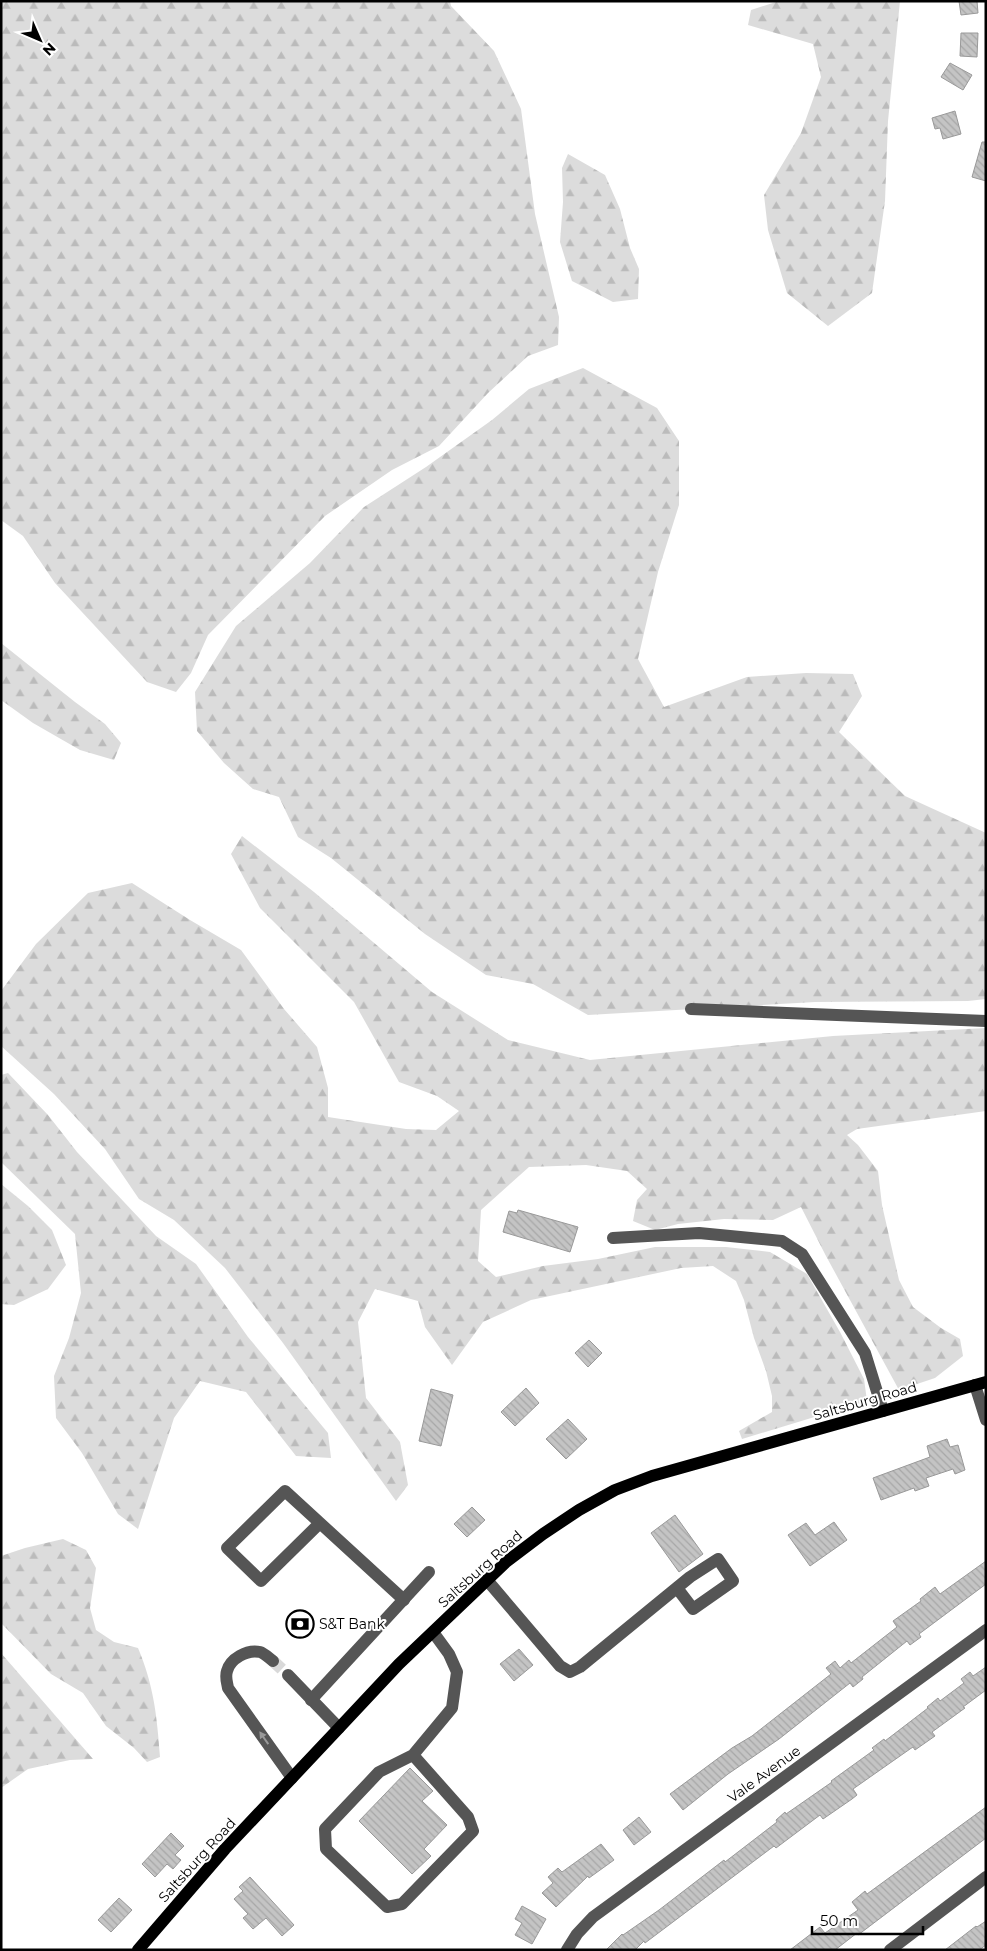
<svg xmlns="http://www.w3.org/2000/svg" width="987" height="1951" font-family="Montserrat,sans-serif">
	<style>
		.forest { fill: url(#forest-firs) }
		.building { fill: url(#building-back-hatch); stroke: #999 }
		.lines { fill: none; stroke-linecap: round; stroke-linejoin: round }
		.minor-tunnel { stroke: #d9d9d9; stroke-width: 12; stroke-dasharray: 12 6; stroke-linecap: butt }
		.minor { stroke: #555; stroke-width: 12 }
		.major { stroke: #000; stroke-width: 12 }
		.oneway { fill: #999 }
		.labels { text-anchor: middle; stroke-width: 4; stroke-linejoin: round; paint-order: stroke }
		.street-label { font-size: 14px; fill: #000; stroke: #fff }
		.poi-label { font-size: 14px; fill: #000; stroke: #fff; text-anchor: start }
	</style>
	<defs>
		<pattern id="forest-firs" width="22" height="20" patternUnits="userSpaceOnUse" patternTransform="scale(1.25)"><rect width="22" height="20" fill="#dcdcdc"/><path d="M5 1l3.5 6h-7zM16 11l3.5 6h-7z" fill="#bbb"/></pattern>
		<pattern id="building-back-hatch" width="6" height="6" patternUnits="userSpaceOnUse" patternTransform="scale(1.25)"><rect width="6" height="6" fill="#c4c4c4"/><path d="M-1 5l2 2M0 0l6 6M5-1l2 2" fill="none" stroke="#a7a7a7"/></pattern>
	</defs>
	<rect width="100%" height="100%" fill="#fff"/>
	<!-- forest -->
	<g class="forest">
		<path d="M1 1H450L451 6 494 51 521 109 535 214 559 317 558 345 528 356 488 393 439 446 392 470 325 516 208 635 191 673 176 692 147 682 55 583 23 536 1 520Z"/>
		<path d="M779 1H900L888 121 885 201 872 293 828 326 787 293 768 230 764 195 801 133 821 77 813 44 748 25 751 10Z"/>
		<path d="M568 154 605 175 620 209 630 248 639 269 638 299 613 302 572 281 560 242 563 202 562 168Z"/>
		<path d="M583 368 657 408 679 441V505L658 572 638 659 664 707 747 677 806 673 853 674 862 696 839 732 905 796 986 833V999L968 1001 815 1002 588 1015 533 984 486 975 425 934 331 858 298 837 279 797 253 789 224 763 197 731 195 692 236 626 310 563 364 507 426 467 492 420 529 389Z"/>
		<path d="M1 643 75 702 105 724 121 743 114 760 80 750 33 723 1 700Z"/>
		<path d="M242 836 314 892 432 992 508 1040 590 1060 833 1036 986 1028V1111L857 1129 847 1135 858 1145 878 1171 882 1205 899 1280 913 1307 941 1328 960 1339 963 1356 935 1378 899 1390 826 1256 801 1207 773 1220 724 1219 678 1224 655 1230 633 1221 637 1200 647 1189 627 1171 586 1165 529 1167 481 1210 478 1261 496 1277 543 1266 598 1259 655 1247H726L770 1252 807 1274 840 1332 864 1379 867 1401 742 1439 739 1431 772 1412V1396L766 1371 754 1338 744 1300 736 1281 713 1266 681 1268 531 1300 483 1322 452 1365 425 1327 418 1301 375 1289 358 1322 366 1398 400 1442 408 1485 396 1501 283 1343 225 1268 174 1220 139 1199 105 1149 54 1094 1 1046V991L36 944 88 893 132 883 190 920 241 950 284 1009 317 1047 328 1088V1117L406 1129 436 1130 459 1111 437 1096 399 1082 354 1002 260 908 231 854Z"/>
		<path d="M8 1073 48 1115 77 1152 156 1236 196 1264 248 1337 328 1433 331 1458 296 1456 246 1392 200 1381 174 1418 138 1529 118 1514 82 1453 56 1418 54 1376 69 1338 81 1293 75 1234 1 1162V1075Z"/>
		<path d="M1 1184 28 1206 52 1230 66 1265 48 1289 14 1305 1 1304Z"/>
		<path d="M63 1539 86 1550 96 1568 90 1608 96 1630 114 1642 138 1648C154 1686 157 1717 160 1757L147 1762 134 1748 106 1726 83 1693 51 1674 1 1623V1556L25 1548Z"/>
		<path d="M1 1653 93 1759 70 1760 28 1769 1 1788Z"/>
	</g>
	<!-- building -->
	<g class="building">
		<path d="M959 1H977L978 13 961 15Z"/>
		<path d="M961 33H978L977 57 960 56Z"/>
		<path d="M950 63 972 75 963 90 941 77Z"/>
		<path d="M955 111 961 134 943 139 940 128 935 129 932 118Z"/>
		<path d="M982 142H986V181L972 177Z"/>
		<path d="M518 1210 578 1227 570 1252 503 1232 509 1211 517 1213Z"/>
		<path d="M589 1340 602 1353 588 1367 575 1353Z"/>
		<path d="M526 1388 539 1403 515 1426 501 1412Z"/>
		<path d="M431 1389 453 1395 441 1446 419 1441Z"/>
		<path d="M568 1419 587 1439 566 1459 546 1439Z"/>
		<path d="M947 1439 950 1447 958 1445 965 1470 955 1474 953 1469 926 1478 929 1486 915 1491 914 1488 881 1500 873 1478 930 1457 927 1446Z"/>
		<path d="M472 1507 485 1520 467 1537 454 1524Z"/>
		<path d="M675 1515 703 1554 679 1572 651 1533Z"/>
		<path d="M834 1522 847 1540 810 1566 788 1535 806 1523 815 1535Z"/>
		<path d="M986 1561V1584L919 1634 921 1637 910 1645 907 1641 862 1677 863 1679 853 1687 850 1683 779 1739 728 1774 683 1810 670 1794 732 1748 752 1736 831 1674 826 1668 835 1661 840 1668 849 1660 851 1663 897 1627 893 1621 921 1601 920 1599 935 1587 940 1594Z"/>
		<path d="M519 1649 533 1665 514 1681 500 1664Z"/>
		<path d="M986 1667V1690L963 1707 965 1708 932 1732 935 1736 915 1750 913 1747 910 1749 853 1789 857 1795 852 1799 823 1819 820 1815 776 1848 774 1846 645 1943 644 1941 635 1950H606L622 1934 623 1935 659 1910 724 1860 725 1862 777 1822 776 1820 785 1812 786 1814 832 1782 831 1781 874 1750 872 1748 884 1739 885 1741 928 1708 927 1707 938 1698 940 1701 964 1683 961 1679 970 1672 973 1676Z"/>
		<path d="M410 1768 433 1791 422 1801 447 1825 424 1849 431 1856 412 1874 359 1821Z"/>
		<path d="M986 1807V1838L858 1935 857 1933 835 1950H790L820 1927 825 1933 858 1910 852 1902 865 1891 867 1894Z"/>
		<path d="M639 1817 651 1832 634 1845 623 1830Z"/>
		<path d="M171 1833 184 1846 175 1855 181 1860 173 1869 167 1864 155 1877 142 1864Z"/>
		<path d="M601 1844 614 1860 589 1878 588 1876 556 1907 542 1893 553 1883 548 1877 558 1868 562 1872Z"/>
		<path d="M250 1877 294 1925 282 1936 266 1918 253 1929 243 1918 248 1914 234 1899 243 1891 239 1887Z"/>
		<path d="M119 1898 132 1910 111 1932 98 1920Z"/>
		<path d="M522 1906 546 1919 532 1944 515 1935 522 1923 515 1919Z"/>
		<path d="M986 1921V1945L979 1950H945L976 1926 977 1927Z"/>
	</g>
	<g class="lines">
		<!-- minor-tunnel -->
		<path class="minor-tunnel" d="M273 1661 288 1675"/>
		<!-- minor -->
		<g class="minor">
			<path d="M691 1009 986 1021"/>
			<path d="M613 1238 699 1233 782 1241 802 1254 865 1353 883 1411"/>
			<path d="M975 1385 986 1420"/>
			<path d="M320 1523 261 1581 227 1548 285 1491 404 1600"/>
			<path d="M487 1580 560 1666 570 1672 580 1667 690 1577 718 1559 733 1581 693 1609 677 1588"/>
			<path d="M273 1661C269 1658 264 1653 260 1652 247 1649 230 1659 227 1671 225 1677 227 1682 228 1688L292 1778"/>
			<path d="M288 1675 339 1728"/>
			<path d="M311 1700 429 1572"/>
			<path d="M413 1755 468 1817 473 1831 402 1904 387 1907 326 1849 325 1829 379 1772 413 1755 452 1708 457 1672 449 1654 433 1632"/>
			<path d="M567 1950 577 1934 593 1917 986 1630"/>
			<path d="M890 1950 986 1877"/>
		</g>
		<!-- major -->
		<path class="major" d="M138 1950 225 1849 339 1728 399 1664 506 1562 543 1534 579 1510 615 1490 652 1476 986 1382"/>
	</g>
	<!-- one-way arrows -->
	<defs><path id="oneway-solid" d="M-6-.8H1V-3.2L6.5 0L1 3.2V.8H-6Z" transform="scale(1.25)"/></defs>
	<use class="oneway" href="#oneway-solid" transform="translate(264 1738) rotate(-125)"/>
	<!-- icons -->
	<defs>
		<g id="bank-ring" transform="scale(1.4375)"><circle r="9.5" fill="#fff" stroke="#000" stroke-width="1.5"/><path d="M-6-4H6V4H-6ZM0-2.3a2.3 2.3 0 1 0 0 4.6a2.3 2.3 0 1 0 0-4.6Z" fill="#000"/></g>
	</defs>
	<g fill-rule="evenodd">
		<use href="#bank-ring" x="300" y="1624"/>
	</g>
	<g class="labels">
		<!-- street labels -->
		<g class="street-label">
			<text transform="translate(865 1401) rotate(-16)" y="5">Saltsburg Road</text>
			<text transform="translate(480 1569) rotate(-42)" y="5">Saltsburg Road</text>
			<text transform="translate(764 1774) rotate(-36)" y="5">Vale Avenue</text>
			<text transform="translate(197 1860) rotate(-48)" y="5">Saltsburg Road</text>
		</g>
		<!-- poi labels -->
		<g class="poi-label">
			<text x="319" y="1629">S&amp;T Bank</text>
		</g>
	</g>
	<!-- border -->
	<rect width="987" height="1951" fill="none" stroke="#000000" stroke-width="5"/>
	<!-- north arrow -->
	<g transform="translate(40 40) rotate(135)" stroke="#ffffff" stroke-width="4" paint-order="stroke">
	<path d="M0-4L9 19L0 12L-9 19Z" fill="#000000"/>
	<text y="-8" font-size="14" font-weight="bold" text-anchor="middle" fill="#000000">N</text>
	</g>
	<!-- scale -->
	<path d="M812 1926v8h111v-8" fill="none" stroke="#000000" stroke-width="2.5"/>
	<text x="820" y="1926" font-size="15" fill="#000000" stroke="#ffffff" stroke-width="4" paint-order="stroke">50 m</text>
</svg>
